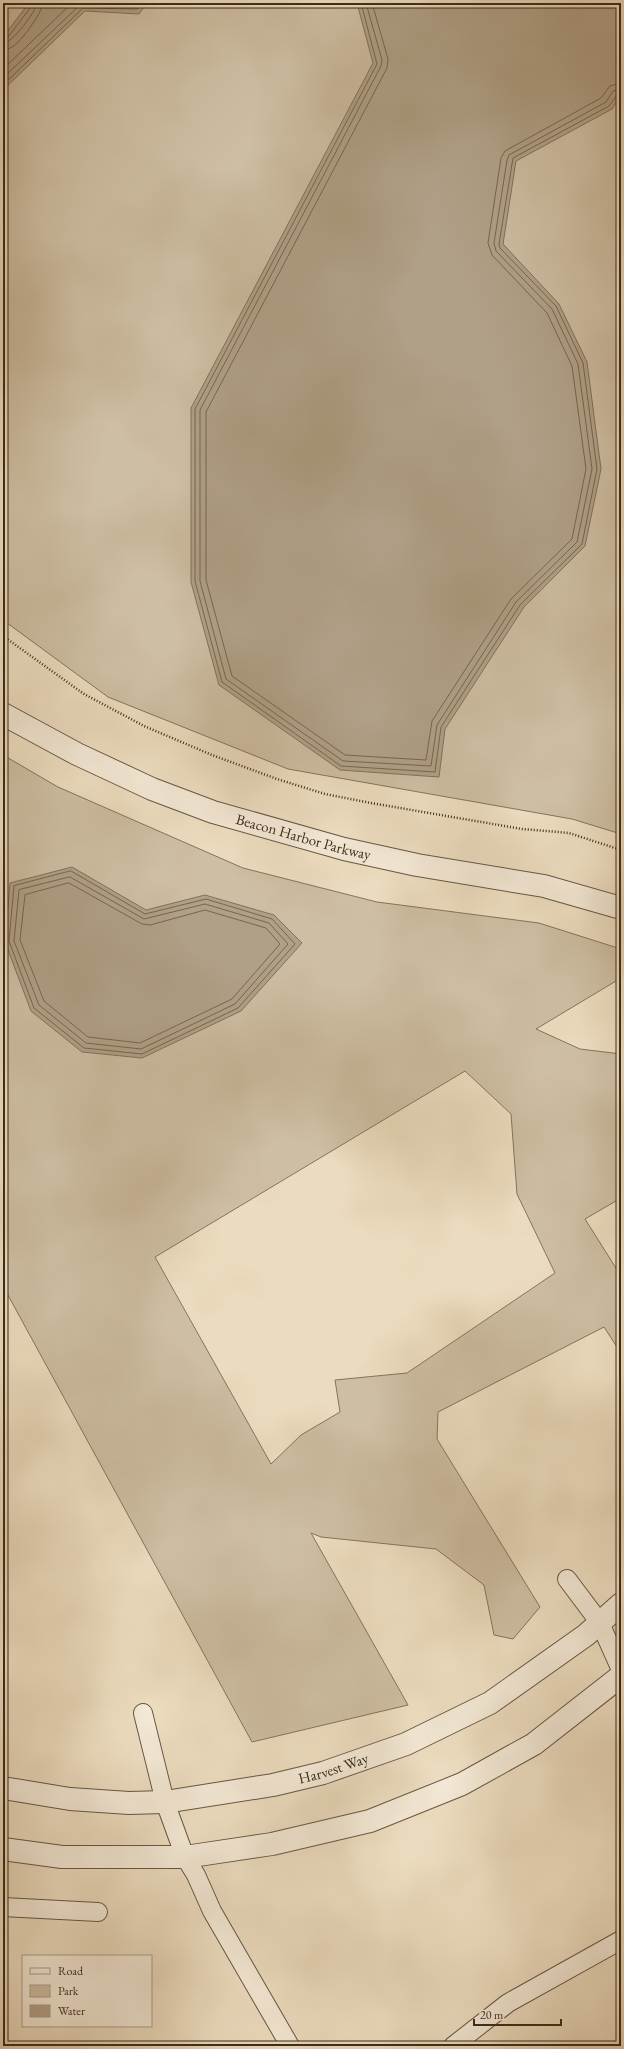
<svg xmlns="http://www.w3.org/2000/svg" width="624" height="2049" font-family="'EB Garamond',serif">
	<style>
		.green { fill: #cebea3; stroke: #84745e; fill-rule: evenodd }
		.water { fill: #b0a087; stroke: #81715b }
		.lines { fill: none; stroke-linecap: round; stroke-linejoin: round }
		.shore { stroke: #766650; stroke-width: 1 }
		.service-casing { stroke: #675743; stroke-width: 20 }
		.tertiary-casing { stroke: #675743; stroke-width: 24 }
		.path { stroke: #3b2b1a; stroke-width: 2.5; stroke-dasharray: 1 2; stroke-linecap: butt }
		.service { stroke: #f3e8d5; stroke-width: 18 }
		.tertiary { stroke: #f3e8d5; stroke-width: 22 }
		.labels { text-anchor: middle; stroke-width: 4; stroke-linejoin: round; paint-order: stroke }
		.street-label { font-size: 15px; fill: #3b2b1a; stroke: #f3e8d5 }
	</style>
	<rect width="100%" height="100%" fill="#ecdcbf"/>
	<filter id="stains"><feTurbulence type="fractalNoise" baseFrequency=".005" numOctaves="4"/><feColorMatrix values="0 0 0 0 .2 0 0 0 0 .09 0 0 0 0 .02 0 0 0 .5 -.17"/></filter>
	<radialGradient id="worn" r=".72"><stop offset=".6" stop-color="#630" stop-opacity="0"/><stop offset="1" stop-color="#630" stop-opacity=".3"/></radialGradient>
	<!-- green -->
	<g class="green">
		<path d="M3 3H621V834L572 819 288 769 108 697 3 620Z"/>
		<path d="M3 755 58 787 243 868 377 902 539 923 621 949V978L536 1029 580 1049 621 1054V1198L585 1219 621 1276V1353L604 1327 438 1412 437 1439 540 1607 513 1639 494 1635 484 1585 436 1549 321 1537 311 1533 408 1705 252 1742 3 1286ZM465 1071 511 1114 517 1194 555 1273 407 1373 335 1380 340 1412 301 1435 271 1464 155 1257Z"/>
	</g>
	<!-- water -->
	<g class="water">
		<path d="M29 3H147L139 14 85 11 3 90V37Z"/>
		<path d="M357 3H621V95L612 109 516 161 503 244 559 304 587 362 601 469 585 546 524 607 445 729 439 777 340 770 219 685 191 582V408L373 63Z"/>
		<path d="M72 867 146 910 205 895 274 915 302 943 241 1011 142 1058 82 1052 31 1011 5 942 10 883Z"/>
	</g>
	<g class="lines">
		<!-- shore -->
		<g class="shore">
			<path d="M361 3 377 64 195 409V581L222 682 341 766 435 772 441 727 520 605 582 544 597 469 583 363 556 306 500 248 499 244 513 158 609 106 617 95 621 94"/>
			<path d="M366 3 382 60 381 66 200 410V581L226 679 343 761 431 766 437 725 516 602 577 542 592 469 578 364 552 309 496 251 494 243 507 160 509 155 606 102 613 91 621 89"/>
			<path d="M372 3 388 59 387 68 206 412V580L232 676 345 755 426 760 432 721 511 599 572 539 586 469 572 366 547 313 492 255 488 243 501 158 505 151 601 98 610 86 621 83"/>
			<path d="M3 38 8 37 31 7 32 3"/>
			<path d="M3 44C12 43 36 12 37 3"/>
			<path d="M3 50C6 49 9 49 12 47 21 42 42 13 43 3"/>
			<path d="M3 69 72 3"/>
			<path d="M3 78 82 3"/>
			<path d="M3 85 83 8 137 9 142 3"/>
			<path d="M71 871 145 914 206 899 272 919 295 944 238 1008 142 1054 84 1048 34 1008 9 941 14 886Z"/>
			<path d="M70 877 144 919 205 904 269 923 288 944 235 1004 141 1049 86 1043 39 1005 14 941 19 890Z"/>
			<path d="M69 883 142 924 150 925 205 910 266 928 280 944 232 999 140 1043 88 1037 44 1001 20 940 25 895Z"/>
		</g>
		<!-- service casing -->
		<g class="service-casing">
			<g id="service">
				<path d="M567 1579 600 1623 621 1670"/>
				<path d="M143 1713 165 1802 185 1857 196 1875 212 1911 290 2046"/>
				<path d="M3 1907 98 1912"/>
				<path d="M453 2046 508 2003 621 1940"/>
			</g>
		</g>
		<!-- tertiary casing -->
		<g class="tertiary-casing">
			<g id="tertiary">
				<path id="s1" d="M3 714 77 754 152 789 213 812 344 849 417 865 544 886 621 908"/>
				<path id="s2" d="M3 1788 70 1799 129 1803 165 1802 273 1785 323 1773 406 1744 490 1703 586 1635 621 1604"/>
				<path d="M3 1849 62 1857H185L272 1844 370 1821 462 1784 534 1744 621 1676"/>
			</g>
		</g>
		<!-- path -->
		<path class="path" d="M3 636 84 694 144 726 212 755 277 779 325 794 371 803 522 829 569 833 621 850"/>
		<!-- service -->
		<use href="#service" class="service"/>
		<!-- tertiary -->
		<use href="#tertiary" class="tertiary"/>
	</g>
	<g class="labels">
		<!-- street labels -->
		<g class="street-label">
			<text dy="5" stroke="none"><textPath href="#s1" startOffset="326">Beacon Harbor Parkway</textPath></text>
			<text dy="5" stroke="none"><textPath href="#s2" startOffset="335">Harvest Way</textPath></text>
		</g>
	</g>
	<!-- margin -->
	<rect width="624" height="2049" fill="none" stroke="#ecdcbf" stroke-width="16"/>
	<rect x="4" y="4" width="616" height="2041" fill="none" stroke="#3b2b1a" stroke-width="2"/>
	<rect x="8" y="8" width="608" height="2033" fill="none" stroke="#3b2b1a"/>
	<!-- legend -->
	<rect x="22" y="1955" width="130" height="72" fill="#f3e8d5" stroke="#a99c8a"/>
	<rect x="30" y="1968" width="20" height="6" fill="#f3e8d5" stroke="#a99c8a"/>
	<text x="58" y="1975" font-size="12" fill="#3b2b1a">Road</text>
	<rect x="30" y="1985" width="20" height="12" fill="#cebea3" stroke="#a99c8a"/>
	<text x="58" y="1995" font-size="12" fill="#3b2b1a">Park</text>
	<rect x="30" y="2005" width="20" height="12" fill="#b0a087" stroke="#a99c8a"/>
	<text x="58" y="2015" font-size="12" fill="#3b2b1a">Water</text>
	<!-- scale -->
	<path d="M474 2019v6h87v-6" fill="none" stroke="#3b2b1a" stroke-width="2"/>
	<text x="480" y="2019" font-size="12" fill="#3b2b1a" stroke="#f3e8d5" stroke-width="3" paint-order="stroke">20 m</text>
	<rect width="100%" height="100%" filter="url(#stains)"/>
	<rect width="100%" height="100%" fill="url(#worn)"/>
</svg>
